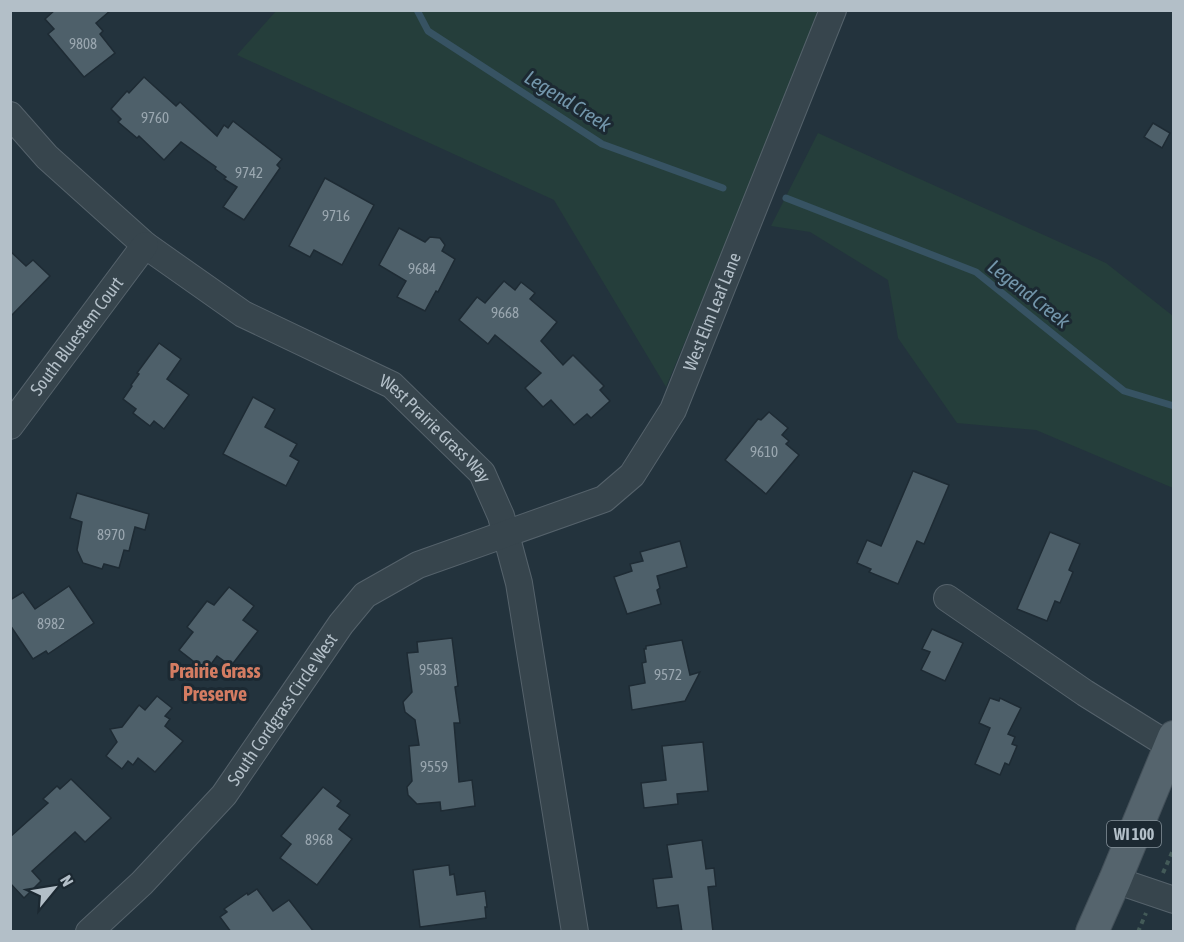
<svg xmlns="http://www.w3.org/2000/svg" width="1184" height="942" font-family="'Asap Condensed',sans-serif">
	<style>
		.green { fill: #253e3b }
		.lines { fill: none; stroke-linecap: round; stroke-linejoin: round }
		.stream { stroke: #375363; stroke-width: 7 }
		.building { fill: #4e606a; stroke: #1e2b34; stroke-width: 1.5 }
		.minor-casing { stroke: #55626b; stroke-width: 28 }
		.major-casing { stroke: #435059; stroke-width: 34 }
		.path { stroke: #435a58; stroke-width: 4; stroke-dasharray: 4.5 4.5; stroke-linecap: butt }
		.minor { stroke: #37454d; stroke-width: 26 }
		.major { stroke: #55646d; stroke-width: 32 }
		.labels { text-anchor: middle; stroke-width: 6; stroke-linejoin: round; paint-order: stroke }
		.number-label { font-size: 15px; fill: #9aa7b0 }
		.shield { fill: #1c2932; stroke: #86929b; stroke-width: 1.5 }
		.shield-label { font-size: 16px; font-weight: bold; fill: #b3bfc8 }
		.street-label { font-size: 18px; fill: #b3bfc8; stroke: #1c2932 }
		.water-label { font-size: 20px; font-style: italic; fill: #7396ab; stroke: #1c2932 }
		.neighbourhood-label { font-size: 20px; font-weight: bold; fill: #d47c62; stroke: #1c2932 }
	</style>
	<rect width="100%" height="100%" fill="#23333d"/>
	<!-- green -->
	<g class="green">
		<path d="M276 11H823L666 387 554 200 237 55Z"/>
		<path d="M818 133 1106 263 1173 316V488L1036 430 957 423 898 338 888 280 810 232 771 226Z"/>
	</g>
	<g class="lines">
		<!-- stream -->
		<g class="stream">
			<path d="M417 10 428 31 602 144 723 188"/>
			<path d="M786 198 976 272 1124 391 1174 406"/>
		</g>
	</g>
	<!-- building -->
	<g class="building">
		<path d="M55 10H111L96 23 103 31 100 34 115 53 84 77 48 34 54 29 45 19Z"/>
		<path d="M144 77 176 106 180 102 217 136 224 125 228 128 233 121 282 159 277 165 280 168 244 220 223 207 237 187 224 179 226 177 215 169 216 167 181 142 164 160 139 136 137 138 118 122 121 119 111 109 127 91 129 93Z"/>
		<path d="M1153 123 1170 133 1162 148 1144 137Z"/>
		<path d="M325 178 374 205 342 265 314 250 310 257 289 246Z"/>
		<path d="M399 228 425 242 430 237 440 238 445 245 442 251 455 259 438 292 436 291 425 311 397 297 406 281 379 265Z"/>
		<path d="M10 251 26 266 33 260 50 276 10 317Z"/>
		<path d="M504 281 515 290 521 282 535 293 530 299 557 322 541 341 563 365 573 355 604 386 600 390 610 401 591 418 587 414 574 425 551 400 543 407 525 388 541 373 495 335 488 344 459 320 477 297 485 303Z"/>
		<path d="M159 343 181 359 167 379 189 395 164 429 154 421 150 426 133 413 136 409 123 399 132 386 131 385 139 374 137 373Z"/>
		<path d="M253 397 275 409 265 427 297 444 290 456 299 461 286 486 223 454Z"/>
		<path d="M769 412 788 428 782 435 789 441 786 444 799 455 766 494 725 460 758 419 761 420Z"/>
		<path d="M913 471 949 485 924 544 917 541 898 584 869 572 871 569 857 563 867 540 881 546 882 544Z"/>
		<path d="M77 493 149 514 145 530 135 527 129 551 124 550 119 568 104 564 102 569 83 563 77 550 82 522 70 518Z"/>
		<path d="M1050 532 1080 544 1069 570 1073 572 1060 603 1055 601 1047 621 1017 609Z"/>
		<path d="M680 541 687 567 657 576 660 588 657 590 661 604 627 614 614 577 632 571 630 564 643 561 640 552Z"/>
		<path d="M69 586 94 623 48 654 46 651 33 659 10 625V600L23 592 35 609Z"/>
		<path d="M229 587 254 606 243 620 258 631 231 666 217 656 206 671 179 650 193 632 187 627 207 601 214 605Z"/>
		<path d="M932 629 963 643 945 681 921 670 930 652 922 649Z"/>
		<path d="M452 638 458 686 455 687 460 723H454L459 782 472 780 475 806 441 811 440 802 417 804 408 795 407 787 412 781 409 746 419 745 415 720 405 712 403 702 412 692 407 653 418 652 417 642Z"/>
		<path d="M682 640 690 675 700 672 685 701 632 710 629 686 645 683 642 663 646 662 644 649H646V646Z"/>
		<path d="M157 696 172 708 165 716 170 719 165 726 183 741 155 772 138 758 133 765 128 761 122 769 106 756 117 742 110 729 122 727 139 705 145 710Z"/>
		<path d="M990 698 999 701 1000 698 1021 708 1008 734 1015 737 1012 744 1017 746 1009 765 1005 763 1000 775 975 764 990 728 979 723Z"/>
		<path d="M703 742 708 791 677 794 678 804 644 808 641 783 666 780 662 746Z"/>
		<path d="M71 779 111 818 85 842 75 832 32 871 41 881 24 898 10 883V837L48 803 43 799 57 786 60 789Z"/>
		<path d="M323 787 341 801 337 806 350 815 339 829 352 839 317 885 280 858 291 844 281 836Z"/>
		<path d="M702 840 706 869 714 868 716 886 708 887 713 932H682L678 905 657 908 653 879 672 877 667 845Z"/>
		<path d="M449 865 450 875 454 874 457 895 485 891 487 907H485L486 918 420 927 413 870Z"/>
		<path d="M257 889 273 911 289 900 314 932H231L220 917 227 912 224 909 247 893 248 895Z"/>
	</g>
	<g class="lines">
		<!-- minor casing -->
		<g class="minor-casing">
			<g id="minor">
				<path id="s1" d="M10 115 47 157 145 245 243 314 392 385 482 473 501 516 519 583 575 932"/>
				<path id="s2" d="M10 426 145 245"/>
				<path d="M947 598 1085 693 1170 746"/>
				<path d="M1115 880 1174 900"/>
				<path id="s3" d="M89 932 142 883 224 795 341 624 365 595 418 565 604 499 632 475 673 410 833 10"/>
			</g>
		</g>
		<!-- major casing -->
		<g class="major-casing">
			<path id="major" d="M1092 932 1115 880 1174 737"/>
		</g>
		<!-- path -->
		<g class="path">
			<path d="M1163 873 1174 848"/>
			<path d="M1138 932 1146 913"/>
		</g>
		<!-- minor -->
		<use href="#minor" class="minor"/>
		<!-- major -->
		<use href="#major" class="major"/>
	</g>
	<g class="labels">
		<!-- number labels -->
		<g class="number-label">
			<text x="83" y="49">9808</text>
			<text x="155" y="123">9760</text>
			<text x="249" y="178">9742</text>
			<text x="336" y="221">9716</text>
			<text x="422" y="274">9684</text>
			<text x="505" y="318">9668</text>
			<text x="764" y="457">9610</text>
			<text x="111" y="540">8970</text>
			<text x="51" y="629">8982</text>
			<text x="433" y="675">9583</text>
			<text x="668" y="680">9572</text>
			<text x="434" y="772">9559</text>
			<text x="319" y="845">8968</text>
		</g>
		<!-- shield labels -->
		<rect class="shield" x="1107" y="821" width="54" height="26" rx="4.5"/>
		<g class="shield-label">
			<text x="1134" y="840">WI 100</text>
		</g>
		<!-- street labels -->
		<g class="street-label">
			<text dy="6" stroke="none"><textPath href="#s3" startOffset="915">West Elm Leaf Lane</textPath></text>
			<text dy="6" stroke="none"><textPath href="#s2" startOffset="112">South Bluestem Court</textPath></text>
			<text dy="6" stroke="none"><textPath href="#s1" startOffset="534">West Prairie Grass Way</textPath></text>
			<text dy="6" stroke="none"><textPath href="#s3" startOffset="296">South Cordgrass Circle West</textPath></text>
		</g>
		<!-- water labels -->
		<g class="water-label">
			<text transform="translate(568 101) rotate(32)" y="7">Legend Creek</text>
			<text transform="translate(1029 294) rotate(38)" y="7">Legend Creek</text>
		</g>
		<!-- neighbourhood labels -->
		<g class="neighbourhood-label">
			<text x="215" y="678">Prairie Grass<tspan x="215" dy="23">Preserve</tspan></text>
		</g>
	</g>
	<!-- border -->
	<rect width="1184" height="942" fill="none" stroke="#b3bfc8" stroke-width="24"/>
	<!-- north arrow -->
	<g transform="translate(54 888) rotate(60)" stroke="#1c2932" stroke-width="4.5" paint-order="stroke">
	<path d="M0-4.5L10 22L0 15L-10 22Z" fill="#b3bfc8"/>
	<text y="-9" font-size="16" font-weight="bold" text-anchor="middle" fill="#b3bfc8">N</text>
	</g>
</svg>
